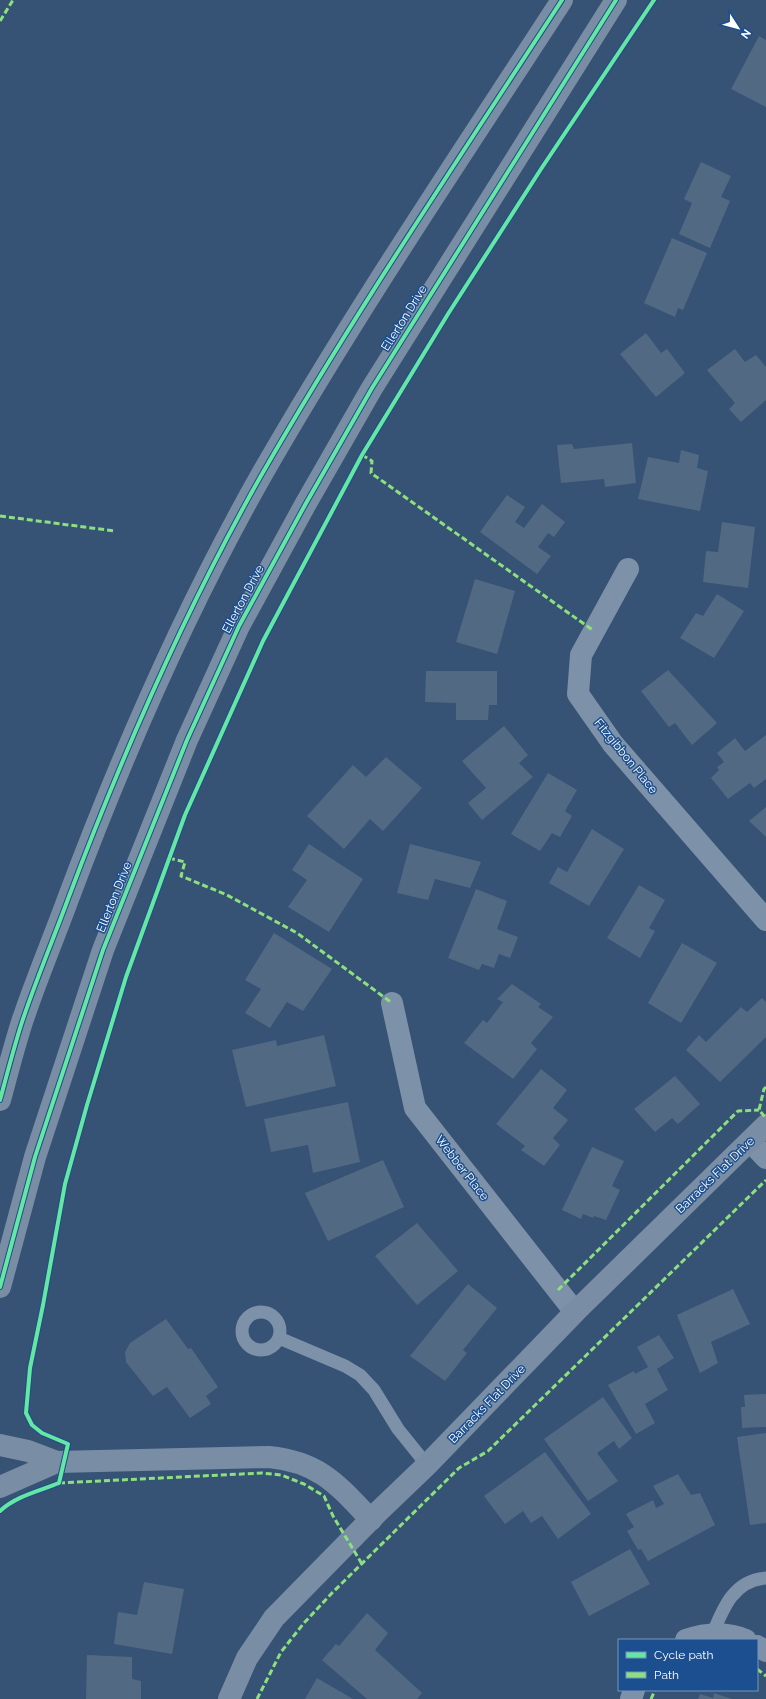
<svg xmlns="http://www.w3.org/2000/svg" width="766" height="1699" font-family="Raleway,sans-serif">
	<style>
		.building { fill: #526984 }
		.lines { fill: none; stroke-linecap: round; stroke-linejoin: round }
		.lane { stroke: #7d92a8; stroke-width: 13 }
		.street { stroke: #7d92a8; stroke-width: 22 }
		.secondary { stroke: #798da4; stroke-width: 22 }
		.quiet { stroke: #8de07e; stroke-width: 3; stroke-dasharray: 6 3; stroke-linecap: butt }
		.cycleway-casing { stroke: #1b4f8f; stroke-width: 6 }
		.cycleway { stroke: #66e7a1; stroke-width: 4 }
		.labels { text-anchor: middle; stroke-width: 3; stroke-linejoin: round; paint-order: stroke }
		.street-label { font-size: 12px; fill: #fff; stroke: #1b4f8f }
	</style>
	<rect width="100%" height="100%" fill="#365274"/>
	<!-- building -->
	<g class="building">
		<path d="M759 36 766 40V107L731 89Z"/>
		<path d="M701 162 731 176 721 197 730 201 710 248 679 234 692 203 684 199Z"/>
		<path d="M672 238 707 253 683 310 678 308 675 317 644 303Z"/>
		<path d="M646 333 661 353 667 349 685 373 656 397 620 354Z"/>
		<path d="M735 349 745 362 756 355 766 367V400L741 422 729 409 735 403 707 370Z"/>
		<path d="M632 443 636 483 605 487 604 479 561 483 557 445 572 444 574 449Z"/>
		<path d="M681 450 699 455 697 468 708 471 700 511 638 499 648 457 679 463Z"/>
		<path d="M507 495 525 507 515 522 524 528 542 504 565 522 554 537 548 533 538 547 551 556 537 574 480 532Z"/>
		<path d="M722 522 755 527 748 588 703 582 706 551 718 552Z"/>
		<path d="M475 579 515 591 497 654 456 642Z"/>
		<path d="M717 594 744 611 714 658 680 638 696 613 703 616Z"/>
		<path d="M668 670 717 723 692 745 675 723 669 727 641 691Z"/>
		<path d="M426 671H497V705H489L488 720H456V703L425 702Z"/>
		<path d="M504 726 528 755 519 763 533 777 482 820 468 803 486 788 462 761Z"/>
		<path d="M766 735V779L754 788 750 783 728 799 711 778 719 770 717 767 724 762 717 753 735 738 745 751Z"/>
		<path d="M386 757 422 788 383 831 370 819 344 849 307 816 353 765 366 777Z"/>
		<path d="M548 773 577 790 565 811 572 816 560 837 552 833 540 851 511 834Z"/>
		<path d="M766 807V837L749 821Z"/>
		<path d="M592 829 624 849 589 906 549 883 558 867 567 872Z"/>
		<path d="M309 844 363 879 329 932 288 907 307 880 292 870Z"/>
		<path d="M410 844 481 862 470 888 435 879 428 900 397 893Z"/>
		<path d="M639 885 665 900 649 928 655 931 640 958 607 938Z"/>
		<path d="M476 889 507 901 497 929 518 937 510 958 499 954 494 968 482 964 479 970 448 958Z"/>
		<path d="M274 933 332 969 303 1011 287 1002 270 1028 245 1013 261 989 245 980Z"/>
		<path d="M682 943 717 963 681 1023 648 1003Z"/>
		<path d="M512 984 541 1004 538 1007 553 1017 531 1043 537 1049 513 1079 464 1043 483 1020 487 1023 503 1002 497 999Z"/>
		<path d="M762 998 766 1002V1037L720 1082 686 1050 699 1035 706 1042 741 1007 747 1012Z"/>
		<path d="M324 1035 336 1086 246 1107 232 1050 276 1040 277 1046Z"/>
		<path d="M541 1069 567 1090 553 1108 568 1120 553 1138 560 1145 544 1166 521 1150 525 1146 496 1124Z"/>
		<path d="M675 1076 700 1104 678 1124 672 1118 655 1132 634 1109Z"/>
		<path d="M348 1102 360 1162 313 1173 308 1145 271 1152 264 1119Z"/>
		<path d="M592 1147 624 1161 612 1186 620 1190 606 1220 594 1216 593 1218 583 1214 581 1219 562 1210Z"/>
		<path d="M383 1160 404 1207 328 1241 305 1193Z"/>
		<path d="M417 1223 458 1271 417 1305 375 1256Z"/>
		<path d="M468 1284 497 1308 463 1350 467 1353 445 1381 410 1356Z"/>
		<path d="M733 1289 750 1324 711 1342 718 1363 700 1373 677 1315Z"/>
		<path d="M166 1319 188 1349 191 1348 218 1387 206 1396 211 1404 190 1418 167 1387 153 1396 126 1362 125 1352 130 1343Z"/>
		<path d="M659 1335 674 1358 657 1369 668 1390 645 1404 655 1423 636 1434 608 1385 634 1371 635 1374 648 1367 637 1347Z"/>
		<path d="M766 1394V1427L742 1428 741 1407H745L744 1395Z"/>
		<path d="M603 1397 632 1438 619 1449 614 1441 597 1453 618 1481 588 1501 544 1439Z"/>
		<path d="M766 1433V1523L750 1525 737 1437Z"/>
		<path d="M545 1452 591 1514 558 1539 542 1516 531 1523 523 1511 505 1524 484 1496Z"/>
		<path d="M678 1474 691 1495 700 1493 715 1525 648 1561 641 1549 638 1550 627 1531 634 1527 626 1514 653 1500 656 1508 664 1504 653 1486Z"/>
		<path d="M630 1549 650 1584 589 1616 571 1582Z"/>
		<path d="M144 1582 184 1589 172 1654 114 1644 118 1612 137 1615Z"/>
		<path d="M367 1613 388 1633 375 1650 422 1693 417 1699H367L322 1660 336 1644 339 1646Z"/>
		<path d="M87 1655 132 1657V1679L141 1681V1699H86Z"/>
		<path d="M317 1678 353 1699H305Z"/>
		<path d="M714 1693 732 1699H698L700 1694 713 1698Z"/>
	</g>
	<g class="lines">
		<!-- lane -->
		<g class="lane">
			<circle cx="261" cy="1331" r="19"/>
			<path d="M279 1338 345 1366 360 1375 374 1390 398 1429 427 1465"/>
			<path d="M713 1633C723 1608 734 1580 766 1578"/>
		</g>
		<!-- street -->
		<g class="street">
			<path d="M628 569 581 655 578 694 613 744 766 920"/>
			<path d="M392 1003 415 1108 575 1312"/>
			<path d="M750 1141 766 1158"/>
			<path d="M686 1640C706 1633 725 1631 746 1640"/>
			<path d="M757 1646 766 1651"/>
			<path d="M631 1699 634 1690"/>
		</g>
		<!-- secondary -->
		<g class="secondary">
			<path d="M0 1100C7 1074 14 1047 22 1022 36 980 53 940 68 899 122 755 186 608 262 474 355 312 460 157 562 0"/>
			<path d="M0 1287 35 1157 103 950 187 740 239 626 305 505 372 388 616 0"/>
			<path d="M0 1445 28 1451 57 1462"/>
			<path d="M0 1487 57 1462 269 1457C320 1462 338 1485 371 1520"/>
			<path d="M229 1699 247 1658 274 1618 379 1511 427 1465 575 1312 766 1125"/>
		</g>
		<!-- quiet -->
		<g class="quiet">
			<path d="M0 21 13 0"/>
			<path d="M362 455 372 461 371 473 594 631"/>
			<path d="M0 516 115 531"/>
			<path d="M169 858 185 862 181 876 227 895 297 933 392 1003"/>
			<path d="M766 1087 764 1089 759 1110 766 1118"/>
			<path d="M558 1290 738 1111 759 1110"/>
			<path d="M59 1483 262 1473 281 1475 304 1484 324 1496 333 1516 362 1564"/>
			<path d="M757 1669 766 1676"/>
			<path d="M257 1699 281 1652 304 1623 332 1593 459 1468 488 1451 766 1180"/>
			<path d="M651 1699 655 1690"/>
		</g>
		<!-- cycleway casing -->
		<g class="cycleway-casing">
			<g id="cycleway">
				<path d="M0 1100C7 1074 14 1047 22 1022 36 980 53 940 68 899 122 755 186 608 262 474 355 312 460 157 562 0"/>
				<path d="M0 1287 35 1157 103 950 187 740 239 626 305 505 372 388 616 0"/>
				<path d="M0 1511C16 1496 39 1491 59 1483L68 1444 42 1433 32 1425 26 1413 30 1368 43 1305 65 1184 87 1105 126 977 185 815 263 641 362 455 448 314 541 169 654 0"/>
			</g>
		</g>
		<!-- cycleway -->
		<use href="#cycleway" class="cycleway"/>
	</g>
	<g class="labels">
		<!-- street labels -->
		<g class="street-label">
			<text transform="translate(404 318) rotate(-58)" y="4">Ellerton Drive</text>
			<text transform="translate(243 599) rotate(-62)" y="4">Ellerton Drive</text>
			<text transform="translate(626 756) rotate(51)" y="4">Fitzgibbon Place</text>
			<text transform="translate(114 897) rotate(-68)" y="4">Ellerton Drive</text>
			<text transform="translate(462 1168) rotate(52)" y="4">Webber Place</text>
			<text transform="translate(715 1175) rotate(-44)" y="4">Barracks Flat Drive</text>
			<text transform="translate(487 1404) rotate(-46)" y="4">Barracks Flat Drive</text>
		</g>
	</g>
	<!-- legend -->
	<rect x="618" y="1639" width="140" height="52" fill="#1b4f8f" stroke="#7695bc"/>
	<rect x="626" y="1652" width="20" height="6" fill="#66e7a1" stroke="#7695bc"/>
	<text x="654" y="1659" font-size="12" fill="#ffffff">Cycle path</text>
	<rect x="626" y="1672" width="20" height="6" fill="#8de07e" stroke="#7695bc"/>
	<text x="654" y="1679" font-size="12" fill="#ffffff">Path</text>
	<!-- north arrow -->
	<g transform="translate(738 28) rotate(126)" stroke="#1b4f8f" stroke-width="3" paint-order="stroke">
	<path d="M0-3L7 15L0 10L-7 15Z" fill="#ffffff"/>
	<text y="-6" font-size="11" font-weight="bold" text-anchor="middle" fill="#ffffff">N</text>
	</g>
</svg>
